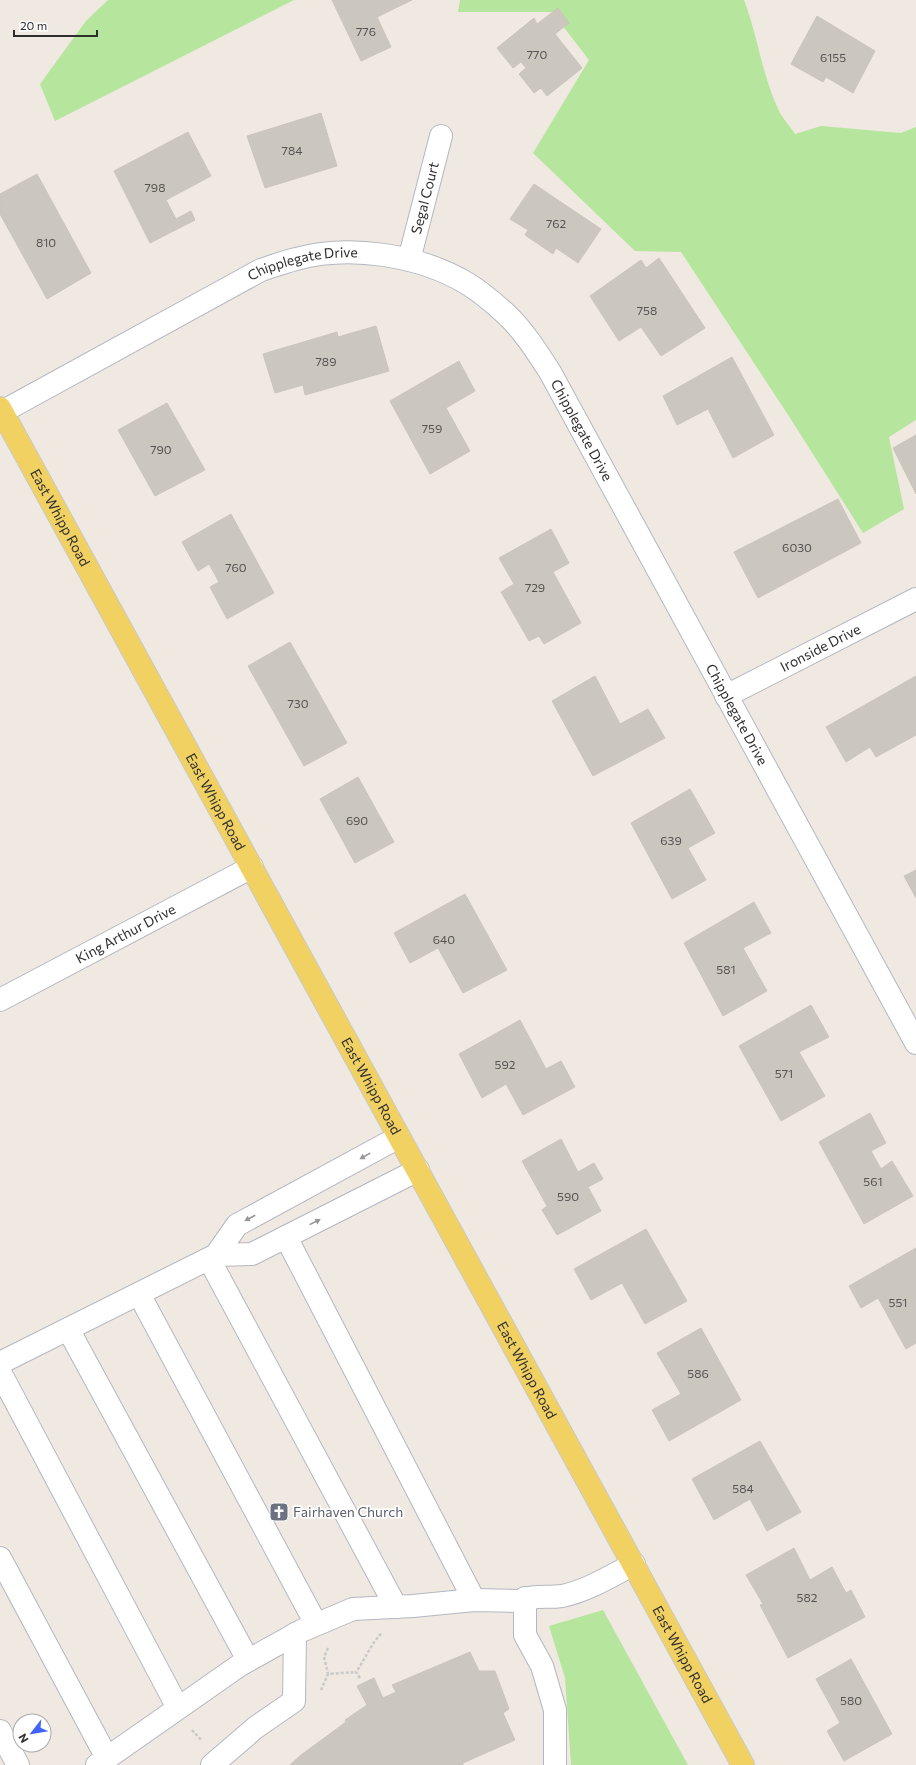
<svg xmlns="http://www.w3.org/2000/svg" width="916" height="1765" font-family="Commissioner,sans-serif">
	<style>
		.green { fill: #b6e59e }
		.building { fill: #cbc7bf; stroke: #cbc5ba }
		.lines { fill: none; stroke-linecap: round; stroke-linejoin: round }
		.minor-casing { stroke: #b4b7c1; stroke-width: 24 }
		.major-casing { stroke: #c9c9c9; stroke-width: 24 }
		.path { stroke: #c9c9c9; stroke-width: 2.5; stroke-dasharray: 3 2; stroke-linecap: butt }
		.minor { stroke: #fff; stroke-width: 22 }
		.major { stroke: #f2d163; stroke-width: 22 }
		.oneway { fill: #969696 }
		.labels { text-anchor: middle; stroke-width: 3.5; stroke-linejoin: round; paint-order: stroke }
		.number-label { font-size: 12px; fill: #555452 }
		.street-label { font-size: 14px; fill: #2e2e2e; stroke: #fff }
		.worship-label { font-size: 14px; fill: #5b616d; stroke: #fff; text-anchor: start }
	</style>
	<rect width="100%" height="100%" fill="#efe9e1"/>
	<!-- green -->
	<g class="green">
		<path d="M108 0H294L55 121 40 84 86 21Z"/>
		<path d="M460 0H744C758 36 762 76 779 111 783 119 790 126 795 134L821 126 901 133 916 127V420L889 437 904 509 863 533 792 421 681 252 635 251 533 153 589 60 552 12H458Z"/>
		<path d="M603 1610 688 1765H571L565 1678 549 1626Z"/>
	</g>
	<!-- building -->
	<g class="building">
		<path d="M332 0H412L377 17 391 47 361 61Z"/>
		<path d="M558 8 569 23 555 34 582 68 547 96 541 88 534 93 519 74 526 68 521 62 513 68 497 48 534 18 537 24Z"/>
		<path d="M817 16 875 51 853 93 826 77 823 82 791 64Z"/>
		<path d="M321 113 337 166 265 188 247 136Z"/>
		<path d="M188 132 211 176 166 200 176 219 191 211 195 220 150 243 114 171Z"/>
		<path d="M37 174 91 273 47 299 0 214V194Z"/>
		<path d="M534 184 601 229 578 263 556 248 553 254 525 235 528 230 510 219Z"/>
		<path d="M659 258 705 328 661 356 641 327 619 341 590 296 641 260 646 268Z"/>
		<path d="M376 326 389 371 305 395 303 385 275 393 263 354 337 332 338 337Z"/>
		<path d="M732 357 774 435 733 458 708 409 677 425 663 396Z"/>
		<path d="M459 361 475 391 446 408 470 451 430 474 390 401Z"/>
		<path d="M167 403 205 470 155 496 118 430Z"/>
		<path d="M916 435V494L893 448Z"/>
		<path d="M838 499 861 543 758 598 734 552Z"/>
		<path d="M231 514 274 593 227 619 210 587 219 582 209 564 198 571 182 542Z"/>
		<path d="M551 529 569 563 553 572 581 623 544 644 539 636 529 641 501 592 514 584 499 558Z"/>
		<path d="M290 642 347 743 304 766 248 666Z"/>
		<path d="M595 676 620 724 648 709 665 738 593 776 552 701Z"/>
		<path d="M916 676V735L876 757 870 747 846 762 826 727Z"/>
		<path d="M358 777 394 842 355 863 320 799Z"/>
		<path d="M690 789 715 833 688 848 706 880 672 899 631 823Z"/>
		<path d="M916 870V898L904 876Z"/>
		<path d="M465 894 507 970 463 993 438 948 410 963 394 933Z"/>
		<path d="M754 902 771 933 743 948 767 991 723 1016 684 943Z"/>
		<path d="M811 1005 829 1037 799 1052 825 1096 781 1121 739 1046Z"/>
		<path d="M520 1020 546 1069 561 1061 575 1087 523 1115 506 1084 482 1098 459 1054Z"/>
		<path d="M870 1113 886 1143 871 1151 881 1169 892 1161 913 1196 864 1224 819 1142Z"/>
		<path d="M561 1139 578 1172 594 1163 603 1179 588 1187 601 1211 557 1235 542 1210 547 1206 522 1161Z"/>
		<path d="M646 1229 687 1301 645 1324 622 1283 591 1300 574 1269Z"/>
		<path d="M916 1248V1343L906 1349 878 1298 861 1308 849 1286Z"/>
		<path d="M701 1328 741 1400 669 1441 652 1410 681 1394 657 1353Z"/>
		<path d="M760 1441 801 1512 767 1531 750 1499 714 1520 692 1479Z"/>
		<path d="M794 1548 810 1580 832 1567 846 1593 851 1590 865 1617 788 1658 760 1605 763 1604 746 1575Z"/>
		<path d="M470 1652 479 1671H495L509 1709 503 1713 515 1740 463 1763V1765H290L301 1755 346 1722 345 1720 367 1705 357 1686 374 1678 383 1698 396 1692 392 1685Z"/>
		<path d="M851 1659 892 1734 844 1761 827 1731 840 1723 816 1679Z"/>
	</g>
	<g class="lines">
		<!-- minor casing -->
		<g class="minor-casing">
			<g id="minor">
				<path id="s1" d="M409 260 441 136"/>
				<path id="s2" d="M0 413 261 270C273 266 284 262 296 259 350 244 420 255 468 284 481 292 495 304 506 314 524 331 537 352 550 372L916 1043"/>
				<path id="s3" d="M726 696 916 599"/>
				<path id="s4" d="M0 1000 252 867"/>
				<path d="M399 1137 237 1225 216 1255 252 1254 418 1170"/>
				<path d="M286 1237 474 1600"/>
				<path d="M209 1259 396 1607"/>
				<path d="M139 1294 316 1624"/>
				<path d="M68 1329 248 1660"/>
				<path d="M0 1363 216 1255"/>
				<path d="M0 1372 178 1708"/>
				<path d="M0 1558 107 1758"/>
				<path d="M525 1598V1635L542 1666 555 1710V1765"/>
				<path d="M0 1731 18 1765"/>
				<path d="M97 1765 240 1665 301 1631 353 1609 413 1606 474 1600 519 1601C532 1595 548 1598 562 1596 587 1591 611 1576 634 1564"/>
				<path d="M212 1765 255 1728 294 1701 295 1634"/>
			</g>
		</g>
		<!-- major casing -->
		<g class="major-casing">
			<g id="major">
				<path id="s5" d="M0 408 743 1765"/>
			</g>
		</g>
		<!-- path -->
		<g class="path">
			<path d="M328 1648 324 1657 328 1674 356 1672"/>
			<path d="M360 1678 356 1672C365 1660 371 1643 382 1633"/>
			<path d="M321 1690 328 1674"/>
			<path d="M192 1730 202 1741"/>
		</g>
		<!-- minor -->
		<use href="#minor" class="minor"/>
		<!-- major -->
		<use href="#major" class="major"/>
	</g>
	<!-- one-way arrows -->
	<defs><path id="oneway-solid" d="M-6-.8H1V-3.2L6.5 0L1 3.2V.8H-6Z"/></defs>
	<g class="oneway">
		<use href="#oneway-solid" transform="translate(365 1156) rotate(151)"/>
		<use href="#oneway-solid" transform="translate(250 1218) rotate(152)"/>
		<use href="#oneway-solid" transform="translate(315 1222) rotate(-26)"/>
	</g>
	<!-- icons -->
	<defs>
		<g id="church-square" transform="scale(1)"><rect x="-9" y="-9" width="18" height="18" rx="4" fill="#6b7280" stroke="#fff"/><path d="M-1.2-6h2.4v3.5h3.3v2.4h-3.3V6h-2.4V-.1h-3.3v-2.4h3.3Z" fill="#fff"/></g>
	</defs>
	<g fill-rule="evenodd">
		<use href="#church-square" x="279" y="1512"/>
	</g>
	<g class="labels">
		<!-- number labels -->
		<g class="number-label">
			<text x="366" y="36">776</text>
			<text x="537" y="59">770</text>
			<text x="833" y="62">6155</text>
			<text x="292" y="155">784</text>
			<text x="155" y="192">798</text>
			<text x="556" y="228">762</text>
			<text x="46" y="247">810</text>
			<text x="647" y="315">758</text>
			<text x="326" y="366">789</text>
			<text x="432" y="433">759</text>
			<text x="161" y="454">790</text>
			<text x="797" y="552">6030</text>
			<text x="236" y="572">760</text>
			<text x="535" y="592">729</text>
			<text x="298" y="708">730</text>
			<text x="357" y="825">690</text>
			<text x="671" y="845">639</text>
			<text x="444" y="944">640</text>
			<text x="726" y="974">581</text>
			<text x="505" y="1069">592</text>
			<text x="784" y="1078">571</text>
			<text x="873" y="1186">561</text>
			<text x="568" y="1201">590</text>
			<text x="898" y="1307">551</text>
			<text x="698" y="1378">586</text>
			<text x="743" y="1493">584</text>
			<text x="807" y="1602">582</text>
			<text x="851" y="1705">580</text>
		</g>
		<!-- street labels -->
		<g class="street-label">
			<text dy="5" stroke="none"><textPath href="#s1" startOffset="64">Segal Court</textPath></text>
			<text dy="5" stroke="none"><textPath href="#s2" startOffset="340">Chipplegate Drive</textPath></text>
			<text dy="5" stroke="none"><textPath href="#s2" startOffset="700">Chipplegate Drive</textPath></text>
			<text dy="5" stroke="none"><textPath href="#s5" startOffset="125">East Whipp Road</textPath></text>
			<text dy="5" stroke="none"><textPath href="#s3" startOffset="106">Ironside Drive</textPath></text>
			<text dy="5" stroke="none"><textPath href="#s2" startOffset="1024">Chipplegate Drive</textPath></text>
			<text dy="5" stroke="none"><textPath href="#s5" startOffset="449">East Whipp Road</textPath></text>
			<text dy="5" stroke="none"><textPath href="#s4" startOffset="142">King Arthur Drive</textPath></text>
			<text dy="5" stroke="none"><textPath href="#s5" startOffset="773">East Whipp Road</textPath></text>
			<text dy="5" stroke="none"><textPath href="#s5" startOffset="1097">East Whipp Road</textPath></text>
			<text dy="5" stroke="none"><textPath href="#s5" startOffset="1421">East Whipp Road</textPath></text>
		</g>
		<!-- worship labels -->
		<g class="worship-label">
			<text x="293" y="1517">Fairhaven Church</text>
		</g>
	</g>
	<!-- north arrow -->
	<g transform="translate(32 1733) rotate(239)"><circle r="19" fill="#ffffff" stroke="#ababab"/>
	<path d="M0-3L7 15L0 10L-7 15Z" fill="#4264fb"/>
	<text y="-6" font-size="11" font-weight="bold" text-anchor="middle" fill="#2e2e2e">N</text>
	</g>
	<!-- scale -->
	<path d="M14 30v6h83v-6" fill="none" stroke="#2e2e2e" stroke-width="2"/>
	<text x="20" y="30" font-size="12" fill="#2e2e2e" stroke="#ffffff" stroke-width="3" paint-order="stroke">20 m</text>
</svg>
